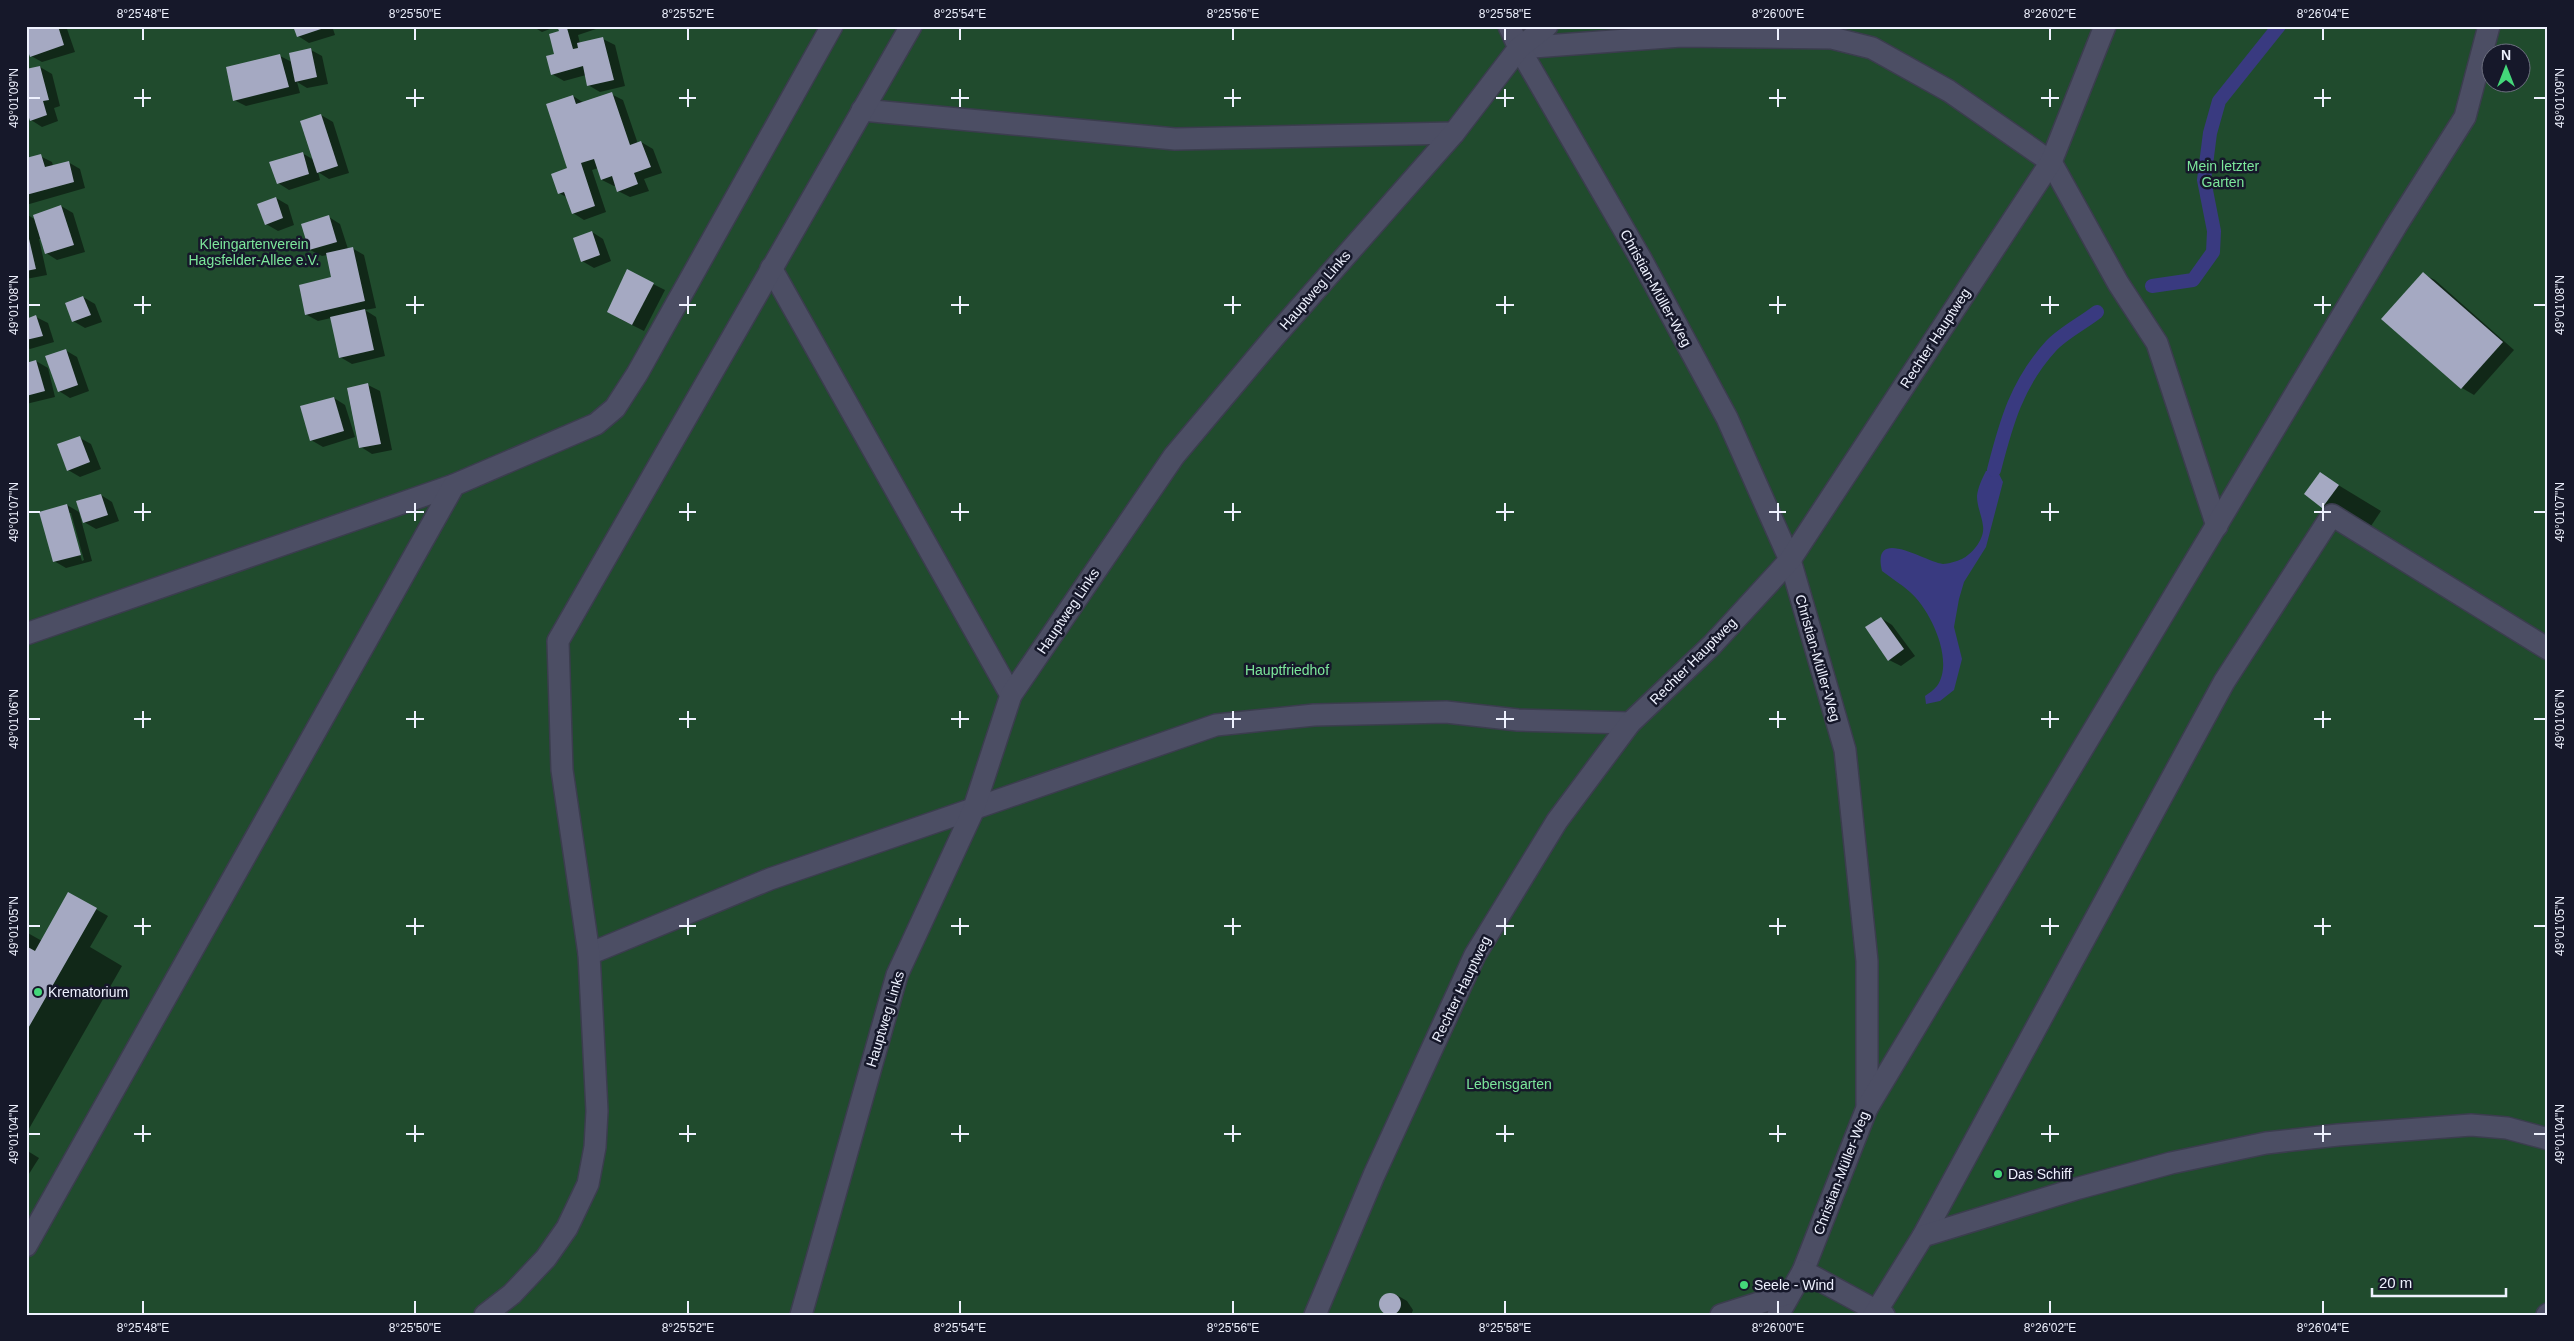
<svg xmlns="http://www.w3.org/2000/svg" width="2574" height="1341" font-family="Helvetica,sans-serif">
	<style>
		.green { fill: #204b2d; fill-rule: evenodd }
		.water { fill: #393a80 }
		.shadow { fill: #0007; fill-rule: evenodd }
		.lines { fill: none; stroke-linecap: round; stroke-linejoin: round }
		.stream { stroke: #393a80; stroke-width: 14 }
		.building { fill: #a5a9c2 }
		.lane-casing { stroke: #3b3d4e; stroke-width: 24 }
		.lane { stroke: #4c4e64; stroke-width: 21 }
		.ticks { fill: none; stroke: #eef1fe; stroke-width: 2 }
		.poi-dot { fill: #44d77a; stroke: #16182a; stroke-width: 2 }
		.labels { text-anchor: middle; stroke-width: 5; stroke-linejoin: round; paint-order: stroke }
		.park-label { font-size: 14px; fill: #7ce79b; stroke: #16182a }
		.street-label { font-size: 14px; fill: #eef1fe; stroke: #16182a }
		.poi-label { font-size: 14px; fill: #eef1fe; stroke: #16182a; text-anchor: start }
		.neatline { fill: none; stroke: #eef1fe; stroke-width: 2 }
		.ticks-label { font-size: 12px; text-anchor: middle; fill: #eef1fe }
	</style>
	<rect width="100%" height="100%" fill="#1f2135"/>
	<!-- green -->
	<path class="green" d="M26 26H2548V1315H26ZM2492 52H2522V82H2492Z"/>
	<!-- water -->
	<path class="water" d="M1994 470 1998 472 2003 482 1986 547 1964 582 1959 599 1954 627 1962 659 1954 690 1940 701 1926 704 1925 696C1929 693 1934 690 1937 686 1955 661 1930 609 1910 592 1901 584 1891 578 1882 571 1871 525 1925 562 1943 564 1948 564 1957 561 1962 559 1972 554 1985 539 1983 526 1982 516 1977 507 1977 496 1978 487 1982 479 1986 471Z"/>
	<!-- shadow -->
	<g class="shadow">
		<path d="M26 26H66L75 52 42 62 31 56Z"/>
		<path d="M294 26H332L335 35 309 43 298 36Z"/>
		<path d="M532 26H605L578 35 580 44 603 39 615 45 625 86 600 92 588 85 586 75 564 81 552 74 560 32 558 26 542 32Z"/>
		<path d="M311 50 322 56 328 84 307 88 297 82 300 93 246 106 234 100 280 56 292 62Z"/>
		<path d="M40 67 52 74 60 106 54 108 58 121 42 127 31 120Z"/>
		<path d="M611 94 623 100 638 144 641 142 653 149 662 173 644 179 649 191 630 197 618 191 617 185 614 186 602 180 598 168 592 170 606 212 584 220 573 213 568 198 559 193 569 168 573 96 584 103Z"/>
		<path d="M321 115 333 122 349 173 329 179 318 172 320 180 289 190 278 183 302 153 314 160Z"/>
		<path d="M40 156 52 162 53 166 68 162 80 169 85 188 26 205V160Z"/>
		<path d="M276 198 288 205 294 225 278 231 266 224Z"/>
		<path d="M61 206 73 213 85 252 57 260 46 253 41 239H39L47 275 26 279V214L36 220Z"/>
		<path d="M329 217 340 224 348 249 352 248 364 255 376 308 365 310 376 317 385 356 352 364 340 357 331 318 318 321 307 315 333 278 327 255 322 256 310 250Z"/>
		<path d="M592 232 603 239 611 261 594 268 582 261Z"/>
		<path d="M2423 274 2435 280 2514 350 2474 395 2462 388 2383 319Z"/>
		<path d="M653 284 665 290 644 331 620 319Z"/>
		<path d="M83 297 95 304 102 322 85 328 73 321Z"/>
		<path d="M36 317 48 323 54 342 30 349 26 347V320Z"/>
		<path d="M65 350 77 357 89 391 70 398 59 391Z"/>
		<path d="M36 361 48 368 55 397 26 404V364Z"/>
		<path d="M368 385 380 391 392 450 372 454 361 447Z"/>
		<path d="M334 398 345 405 355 437 323 447 311 440Z"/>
		<path d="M80 438 91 444 101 469 80 477 68 470Z"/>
		<path d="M2320 474 2381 511 2367 532 2306 494Z"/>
		<path d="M101 495 112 502 119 521 96 529 84 522Z"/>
		<path d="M67 505 79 512 92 561 66 568 54 561ZM68 513H71L84 560 82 561Z"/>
		<path d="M1881 618 1892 625 1915 656 1901 666 1889 660Z"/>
		<path d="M69 894 108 916 90 947 122 966 26 1134V932L42 941Z"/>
		<path d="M26 1150 39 1158 27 1177H26Z"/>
		<path d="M1395 1294 1407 1301 1413 1310 1411 1315 1386 1314 1380 1305 1384 1296Z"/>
	</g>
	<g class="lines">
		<!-- stream -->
		<g class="stream">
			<path d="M2152 286 2193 280 2213 252 2214 231 2204 180 2210 133 2219 101 2279 26"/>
			<path d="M1994 470C2006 423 2017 383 2051 346 2063 333 2083 323 2097 312"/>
		</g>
	</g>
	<!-- building -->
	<g class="building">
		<path d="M26 26H58L64 45 30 57 26 45Z"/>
		<path d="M293 26H323L324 28 297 37Z"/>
		<path d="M557 26H572L567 28 573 49 578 48 577 43 603 37 614 80 587 86 583 66 551 75 546 56 554 54 549 34 559 31Z"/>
		<path d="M311 48 317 77 295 82 289 53Z"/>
		<path d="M280 54 289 87 233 101 226 67Z"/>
		<path d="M40 66 49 100 43 101 47 115 30 121 26 108V69Z"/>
		<path d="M612 92 630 145 641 141 651 167 634 173 638 184 617 192 612 176 601 180 594 159 581 163 595 206 572 214 564 192 558 194 551 174 567 168 546 104 573 95 576 104Z"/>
		<path d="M321 114 338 166 317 173 300 121Z"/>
		<path d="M303 152 309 174 277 184 269 162Z"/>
		<path d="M41 154 45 167 69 161 74 182 26 195V158Z"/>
		<path d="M276 197 283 218 265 225 257 204Z"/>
		<path d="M61 205 74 245 45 254 33 215Z"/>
		<path d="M329 215 337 242 309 250 301 224Z"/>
		<path d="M26 226 36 269 26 271Z"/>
		<path d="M592 231 600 255 581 262 573 238Z"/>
		<path d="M353 247 365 301 305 315 299 285 331 277 326 253Z"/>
		<path d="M627 269 654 283 632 325 607 312Z"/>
		<path d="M2423 272 2503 342 2461 389 2381 319Z"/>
		<path d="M83 296 91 315 72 322 65 303Z"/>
		<path d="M365 309 374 350 339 358 330 317Z"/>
		<path d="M36 315 43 336 26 340V319Z"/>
		<path d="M66 349 78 385 58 392 45 356Z"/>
		<path d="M36 360 45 391 26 396V363Z"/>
		<path d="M368 383 381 444 359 448 347 388Z"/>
		<path d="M334 397 344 431 310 441 300 406Z"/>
		<path d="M80 436 90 462 67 471 57 444Z"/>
		<path d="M2320 472 2339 485 2322 508 2304 494Z"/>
		<path d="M101 494 108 515 83 523 76 501Z"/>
		<path d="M67 504 81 555 53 562 39 512Z"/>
		<path d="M1881 617 1904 649 1888 661 1865 627Z"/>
		<path d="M68 892 97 908 26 1032V946L35 951Z"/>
		<circle cx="1390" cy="1304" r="11"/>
	</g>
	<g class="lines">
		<!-- lane casing -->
		<g class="lane-casing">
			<g id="lane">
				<path d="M1509 26 1519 48 1681 36 1832 38 1872 48 1949 91 2051 162 2118 283 2157 343 2217 526"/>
				<path d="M1519 48 1641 259 1727 418 1790 560 1845 750 1867 961V1108L1803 1271 1778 1315"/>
				<path d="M862 110 1175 139 1454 133"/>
				<path d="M771 268 1011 695"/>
				<path d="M26 634 454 485"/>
				<path d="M589 954 770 879 1216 725 1314 715 1446 712 1518 720 1630 723"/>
				<path d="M1867 1108 2396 226 2465 117 2489 26"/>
				<path d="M1923 1236 2224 682 2332 515 2548 649"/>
				<path d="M26 1246 454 485 596 424 615 408 637 374 832 26"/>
				<path d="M1803 1271 1884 1315"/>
				<path d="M485 1315 512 1294 546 1258 567 1228 588 1184 595 1147 597 1111 589 954 562 770 558 641 911 26"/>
				<path d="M801 1315 897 975 973 811 1011 695 1174 456 1275 336 1454 133 1519 48 1547 26"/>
				<path d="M1315 1315 1374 1175 1475 955 1557 821 1630 723 1712 645 1790 560 2051 162 2105 26"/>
				<path d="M1721 1315 1790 1293"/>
				<path d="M1874 1315 1923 1236 2079 1188 2171 1163 2266 1143 2338 1135 2471 1125 2507 1128 2548 1139"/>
				<path d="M2547 1315 2548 1314"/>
			</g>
		</g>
		<!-- lane -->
		<use href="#lane" class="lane"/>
	</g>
	<!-- ticks -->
	<path class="ticks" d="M143 28V40M415 28V40M688 28V40M960 28V40M1233 28V40M1505 28V40M1778 28V40M2050 28V40M2323 28V40M143 89V107M415 89V107M688 89V107M960 89V107M1233 89V107M1505 89V107M1778 89V107M2050 89V107M2323 89V107M28 98H40M134 98H151M406 98H424M679 98H696M951 98H969M1224 98H1241M1496 98H1514M1769 98H1786M2041 98H2059M2314 98H2331M2534 98H2546M143 296V314M415 296V314M688 296V314M960 296V314M1233 296V314M1505 296V314M1778 296V314M2050 296V314M2323 296V314M28 305H40M134 305H151M406 305H424M679 305H696M951 305H969M1224 305H1241M1496 305H1514M1769 305H1786M2041 305H2059M2314 305H2331M2534 305H2546M143 503V521M415 503V521M688 503V521M960 503V521M1233 503V521M1505 503V521M1778 503V521M2050 503V521M2323 503V521M28 512H40M134 512H151M406 512H424M679 512H696M951 512H969M1224 512H1241M1496 512H1514M1769 512H1786M2041 512H2059M2314 512H2331M2534 512H2546M143 711V728M415 711V728M688 711V728M960 711V728M1233 711V728M1505 711V728M1778 711V728M2050 711V728M2323 711V728M28 719H40M134 719H151M406 719H424M679 719H696M951 719H969M1224 719H1241M1496 719H1514M1769 719H1786M2041 719H2059M2314 719H2331M2534 719H2546M143 918V935M415 918V935M688 918V935M960 918V935M1233 918V935M1505 918V935M1778 918V935M2050 918V935M2323 918V935M28 926H40M134 926H151M406 926H424M679 926H696M951 926H969M1224 926H1241M1496 926H1514M1769 926H1786M2041 926H2059M2314 926H2331M2534 926H2546M143 1125V1142M415 1125V1142M688 1125V1142M960 1125V1142M1233 1125V1142M1505 1125V1142M1778 1125V1142M2050 1125V1142M2323 1125V1142M28 1134H40M134 1134H151M406 1134H424M679 1134H696M951 1134H969M1224 1134H1241M1496 1134H1514M1769 1134H1786M2041 1134H2059M2314 1134H2331M2534 1134H2546M143 1301V1314M415 1301V1314M688 1301V1314M960 1301V1314M1233 1301V1314M1505 1301V1314M1778 1301V1314M2050 1301V1314M2323 1301V1314"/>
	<!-- markers -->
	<g class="poi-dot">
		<circle cx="38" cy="992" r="5"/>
		<circle cx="1998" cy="1174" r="5"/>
		<circle cx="1744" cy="1285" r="5"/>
	</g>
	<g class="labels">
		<!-- park labels -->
		<g class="park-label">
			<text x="2223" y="171">Mein letzter<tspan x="2223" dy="16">Garten</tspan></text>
			<text x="254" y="249">Kleingartenverein<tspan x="254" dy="16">Hagsfelder-Allee e.V.</tspan></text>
			<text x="1287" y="675">Hauptfriedhof</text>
			<text x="1509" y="1089">Lebensgarten</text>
		</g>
		<!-- street labels -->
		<g class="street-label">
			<text transform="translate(1656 288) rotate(61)" y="5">Christian-Müller-Weg</text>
			<text transform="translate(1315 290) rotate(-49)" y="5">Hauptweg Links</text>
			<text transform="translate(1935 338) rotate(-57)" y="5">Rechter Hauptweg</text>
			<text transform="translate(1068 611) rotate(-56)" y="5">Hauptweg Links</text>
			<text transform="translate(1818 658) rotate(74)" y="5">Christian-Müller-Weg</text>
			<text transform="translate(1693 661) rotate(-45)" y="5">Rechter Hauptweg</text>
			<text transform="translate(1461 989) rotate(-64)" y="5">Rechter Hauptweg</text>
			<text transform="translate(885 1019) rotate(-73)" y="5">Hauptweg Links</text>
			<text transform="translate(1841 1173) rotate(-69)" y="5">Christian-Müller-Weg</text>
		</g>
		<!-- poi labels -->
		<g class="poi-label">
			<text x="48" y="997">Krematorium</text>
			<text x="2008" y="1179">Das Schiff</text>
			<text x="1754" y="1290">Seele - Wind</text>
		</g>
	</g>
	<!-- border -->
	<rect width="2574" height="1341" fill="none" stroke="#16182a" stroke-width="55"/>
	<!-- north arrow -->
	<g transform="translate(2506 68)"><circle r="24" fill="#16182a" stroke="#6c6f7f"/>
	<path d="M0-4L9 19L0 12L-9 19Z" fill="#44d77a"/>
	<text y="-8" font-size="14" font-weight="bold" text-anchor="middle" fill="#eef1fe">N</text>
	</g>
	<!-- scale -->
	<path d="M2372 1288v8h134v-8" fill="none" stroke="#eef1fe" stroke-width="2.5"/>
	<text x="2379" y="1288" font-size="15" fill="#eef1fe" stroke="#16182a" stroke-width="4" paint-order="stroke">20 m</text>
	<rect x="28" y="28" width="2518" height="1286" class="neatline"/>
	<g class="ticks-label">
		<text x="143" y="18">8°25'48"E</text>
		<text x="415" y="18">8°25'50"E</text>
		<text x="688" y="18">8°25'52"E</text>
		<text x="960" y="18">8°25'54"E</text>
		<text x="1233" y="18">8°25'56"E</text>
		<text x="1505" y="18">8°25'58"E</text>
		<text x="1778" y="18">8°26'00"E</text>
		<text x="2050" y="18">8°26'02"E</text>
		<text x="2323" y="18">8°26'04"E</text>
		<text transform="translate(14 98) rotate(-90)" y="4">49°01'09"N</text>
		<text transform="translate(2560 98) rotate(-90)" y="4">49°01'09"N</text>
		<text transform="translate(14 305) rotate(-90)" y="4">49°01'08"N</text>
		<text transform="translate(2560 305) rotate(-90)" y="4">49°01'08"N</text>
		<text transform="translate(14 512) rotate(-90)" y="4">49°01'07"N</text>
		<text transform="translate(2560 512) rotate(-90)" y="4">49°01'07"N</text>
		<text transform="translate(14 719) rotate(-90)" y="4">49°01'06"N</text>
		<text transform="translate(2560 719) rotate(-90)" y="4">49°01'06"N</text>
		<text transform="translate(14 926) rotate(-90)" y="4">49°01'05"N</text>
		<text transform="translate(2560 926) rotate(-90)" y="4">49°01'05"N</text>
		<text transform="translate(14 1134) rotate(-90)" y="4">49°01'04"N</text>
		<text transform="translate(2560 1134) rotate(-90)" y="4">49°01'04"N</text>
		<text x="143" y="1332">8°25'48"E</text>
		<text x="415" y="1332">8°25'50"E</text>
		<text x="688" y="1332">8°25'52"E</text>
		<text x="960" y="1332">8°25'54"E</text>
		<text x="1233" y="1332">8°25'56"E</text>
		<text x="1505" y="1332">8°25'58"E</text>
		<text x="1778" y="1332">8°26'00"E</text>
		<text x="2050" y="1332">8°26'02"E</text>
		<text x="2323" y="1332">8°26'04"E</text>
	</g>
</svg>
